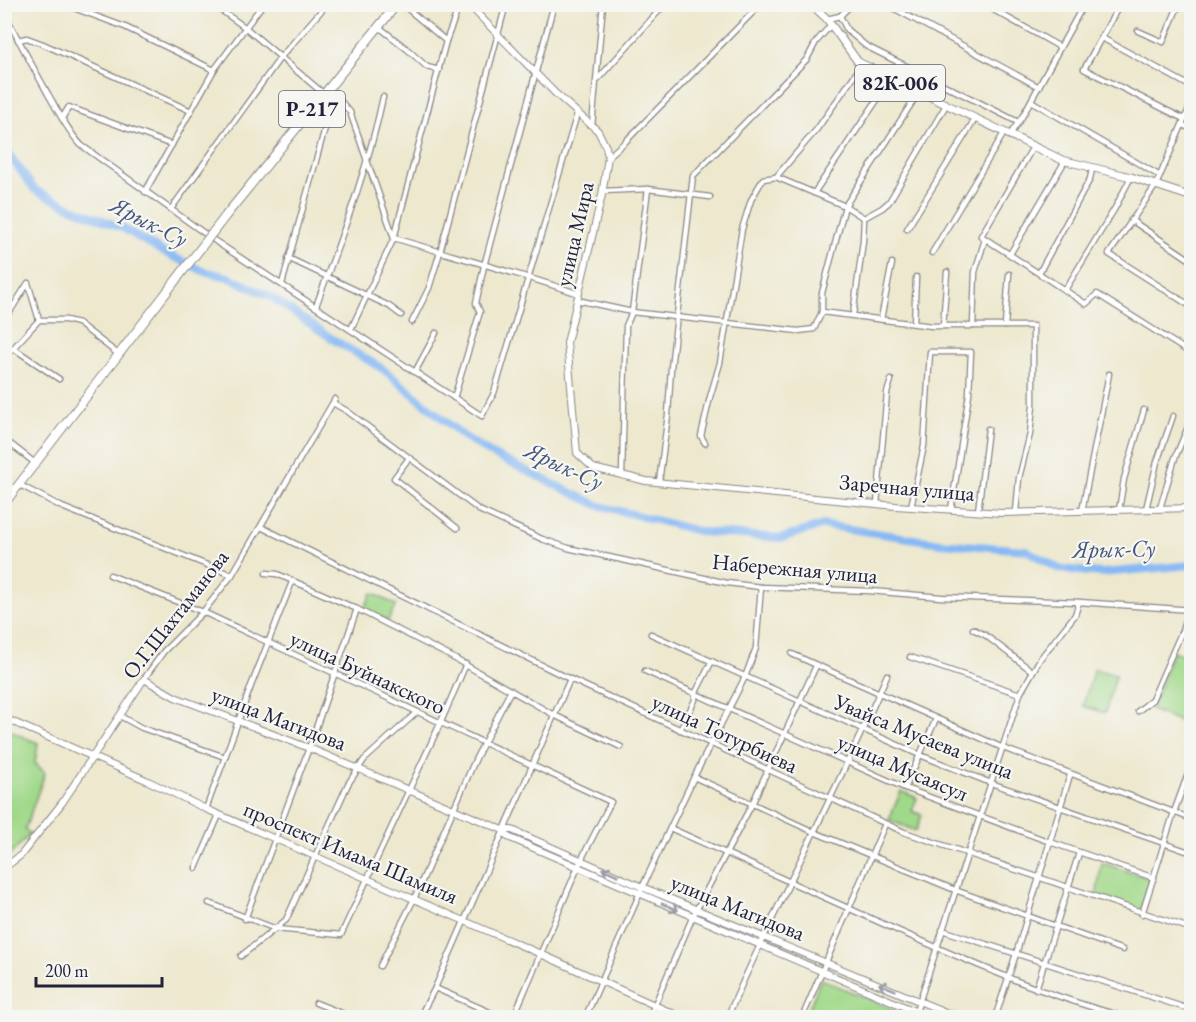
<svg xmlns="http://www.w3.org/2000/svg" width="1196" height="1022" font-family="'EB Garamond',serif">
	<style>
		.green { fill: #a1d98a; stroke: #627e62; stroke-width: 1.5 }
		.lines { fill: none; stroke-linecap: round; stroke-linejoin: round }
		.river { stroke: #88b9f4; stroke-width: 8 }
		.minor-casing { stroke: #888584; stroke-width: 7 }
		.secondary-casing { stroke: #888584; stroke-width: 8 }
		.primary-casing { stroke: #888584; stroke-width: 9 }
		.trunk-casing { stroke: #888584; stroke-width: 10 }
		.minor { stroke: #fff; stroke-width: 4.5 }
		.secondary { stroke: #fff; stroke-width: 6 }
		.primary { stroke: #fff; stroke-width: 7 }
		.trunk { stroke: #fff; stroke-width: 8 }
		.trunk-bridge-casing { stroke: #888584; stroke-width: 10; stroke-linecap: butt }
		.trunk-bridge { stroke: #fff; stroke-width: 8 }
		.oneway { stroke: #9c9ca7 }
		.labels { text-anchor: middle; stroke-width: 4.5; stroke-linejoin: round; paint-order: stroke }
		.shield { fill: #f6f6f2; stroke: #626272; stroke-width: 1.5 }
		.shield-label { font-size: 21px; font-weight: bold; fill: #22223b }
		.street-label { font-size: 22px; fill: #22223b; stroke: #f6f6f2 }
		.water-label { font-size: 24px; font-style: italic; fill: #46577c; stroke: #f6f6f2 }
	</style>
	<rect width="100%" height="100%" fill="#f6f6f2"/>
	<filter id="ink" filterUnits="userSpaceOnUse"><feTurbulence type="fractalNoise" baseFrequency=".0167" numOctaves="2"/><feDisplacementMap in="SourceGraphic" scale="12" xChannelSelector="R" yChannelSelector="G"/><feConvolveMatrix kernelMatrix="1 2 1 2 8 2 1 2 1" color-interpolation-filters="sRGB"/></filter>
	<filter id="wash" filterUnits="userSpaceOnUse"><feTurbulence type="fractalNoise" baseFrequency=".008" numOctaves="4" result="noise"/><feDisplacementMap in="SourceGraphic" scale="24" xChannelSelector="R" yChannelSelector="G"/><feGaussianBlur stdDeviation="1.35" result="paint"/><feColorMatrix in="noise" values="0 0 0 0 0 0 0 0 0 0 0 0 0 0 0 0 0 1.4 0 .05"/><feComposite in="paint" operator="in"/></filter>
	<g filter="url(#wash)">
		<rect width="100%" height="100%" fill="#ede8ce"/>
		<!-- green -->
		<g class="green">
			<path d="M372 593 396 605 388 621 364 609Z"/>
			<path d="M1173 651 1191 658V712L1187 724 1151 710Z"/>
			<path d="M1094 669 1116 675 1105 713 1083 706Z"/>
			<path d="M5 729 38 743 35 763 45 773 25 829 30 834 5 860Z"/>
			<path d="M901 791 917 798 912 811 922 815 916 831 889 820Z"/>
			<path d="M1102 863 1151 879 1141 911 1096 897Z"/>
			<path d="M821 979 910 1017 805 1018Z"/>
		</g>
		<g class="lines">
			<!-- river -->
			<path class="river" d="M4 148 35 190 70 207 123 228 163 252 203 271 228 277 271 297 334 340 383 369 462 435 490 453 597 505 702 532 782 538 823 525 941 543 1026 550 1059 569 1102 573 1192 565"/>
		</g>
	</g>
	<g filter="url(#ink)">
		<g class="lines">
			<!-- minor casing -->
			<g class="minor-casing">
				<g id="minor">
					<path d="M63 4 125 27 214 70"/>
					<path d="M212 4 246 28 324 94"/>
					<path d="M402 4 446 41"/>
					<path d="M886 4 1039 87"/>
					<path d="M983 4 1060 47"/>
					<path d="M1073 4 1082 9"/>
					<path d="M1120 4 1084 69 1184 119"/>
					<path d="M4 12C18 40 33 67 48 94 58 111 67 130 81 145L218 243 482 416 494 393 577 114"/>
					<path d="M840 16 847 30 866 46 1018 122"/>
					<path d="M827 19 840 16 852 4"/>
					<path d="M379 27 407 49 427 67 439 70"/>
					<path d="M1138 31 1163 42 1179 4"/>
					<path d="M1102 38 1192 87"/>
					<path d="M18 40 27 38 43 44 191 111"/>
					<path d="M597 80 665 4"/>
					<path d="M329 88 350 112 394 238"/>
					<path d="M1031 101 1160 176"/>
					<path d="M1192 102 1156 185 1109 254 1192 307"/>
					<path d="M62 118 69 107 172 145"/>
					<path d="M1182 125 1192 129"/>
					<path d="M592 126 603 4"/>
					<path d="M1009 136 1022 117 1084 4"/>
					<path d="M1033 147 981 236 1086 304 1097 294 1192 354"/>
					<path d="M608 157 625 142 761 4"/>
					<path d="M776 177 845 206 864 218 863 241 853 315"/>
					<path d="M603 191 648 189 710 197"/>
					<path d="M145 192 214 70 263 4"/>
					<path d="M814 193 892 78"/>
					<path d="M171 209 280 58 327 4"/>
					<path d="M864 218 882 208 889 202 946 105"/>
					<path d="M1131 220 1192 261"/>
					<path d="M907 229 975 119"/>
					<path d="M394 238C456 257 518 273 579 294"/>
					<path d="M932 253 1004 133"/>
					<path d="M1010 254 1065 161"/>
					<path d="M288 258 389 306 401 315"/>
					<path d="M1039 273 1090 179 1092 169"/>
					<path d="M282 284 325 128 318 104"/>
					<path d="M1065 290 1115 208 1131 177"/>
					<path d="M577 300 632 312 798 331 814 329 822 312 932 326H1033V406L1030 434 1019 478 1016 512"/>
					<path d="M316 306C341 238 368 169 383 97"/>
					<path d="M822 312V293L845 206 919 92"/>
					<path d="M881 319 892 263"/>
					<path d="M4 321 28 283 39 320H66L78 323 118 354"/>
					<path d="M412 322 429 288 440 252 506 4"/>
					<path d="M914 323 916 277"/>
					<path d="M943 326 947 272"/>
					<path d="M973 326 975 272 985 239"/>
					<path d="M1005 326 1009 274"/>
					<path d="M351 329 394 238 446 41 460 4"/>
					<path d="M13 348 59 379"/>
					<path d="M4 358 39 320"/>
					<path d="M415 372 436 333"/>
					<path d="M454 398 480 312 476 303 484 266 554 4"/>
					<path d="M333 403 347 411 479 510 542 539 568 548 727 583 761 587 870 591 941 597 1079 602 1192 610"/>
					<path d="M4 439 35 463"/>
					<path d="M705 443 701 436 710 397 720 363 742 229 751 200 763 179 776 177 817 129 859 69 858 62"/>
					<path d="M409 458 394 478 457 528"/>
					<path d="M622 474 626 326 632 312 648 189"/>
					<path d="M659 482 668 415 671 368 693 176 807 59 816 42 830 26"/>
					<path d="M20 485 62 507 232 575"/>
					<path d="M877 504 887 393 891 380"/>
					<path d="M911 507 924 446 930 352H971L969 394 951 510"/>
					<path d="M1160 508 1175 458 1190 422"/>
					<path d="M1146 509 1157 462 1173 416"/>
					<path d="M1119 510 1124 479 1144 410"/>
					<path d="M978 511 988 429"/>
					<path d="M1082 511 1109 374"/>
					<path d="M261 527 570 679 904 832 1192 929"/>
					<path d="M266 573 277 574 357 609 448 655 554 715 621 747"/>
					<path d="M110 575 203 612 611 802 581 860 513 1018"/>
					<path d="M973 629 985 635 1032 671"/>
					<path d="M651 634 920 755 991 783 1192 853"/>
					<path d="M792 654 1003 748 1192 819"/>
					<path d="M910 657 1020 694"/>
					<path d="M645 671 905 788 1050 842 1154 878"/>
					<path d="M144 679 164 651 203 612 232 575 335 399"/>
					<path d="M1138 711 1152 700 1182 631 1188 610"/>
					<path d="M120 716 142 728 225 757"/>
					<path d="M680 730 695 700V694L712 661"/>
					<path d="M694 777 814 832 955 890 1123 950"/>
					<path d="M905 788 936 719"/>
					<path d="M206 809 251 686 292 582"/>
					<path d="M670 828C746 862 823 897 899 931 974 964 1051 998 1130 1018"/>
					<path d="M196 868 219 815"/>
					<path d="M209 903 276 929 341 935 440 724 466 664"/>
					<path d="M1142 914 1174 812 1192 763"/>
					<path d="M245 919 309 748 357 609"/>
					<path d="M942 930 1192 1010"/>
					<path d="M241 956 286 920 348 784 364 760 416 713"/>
					<path d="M380 966 414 899 476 758 511 690"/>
					<path d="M435 988 503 1018"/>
					<path d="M1036 989 1079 853"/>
					<path d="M316 1003 354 1018"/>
					<path d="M419 1018 435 988 570 679"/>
					<path d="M585 1018 647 877 694 777 745 677 756 648 761 587"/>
					<path d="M649 1018 693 916 752 804 816 666"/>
					<path d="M727 1018C777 902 837 791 887 675"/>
					<path d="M802 1018 885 824"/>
					<path d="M914 1018 1020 694 1040 659 1075 615 1079 602"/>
					<path d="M995 1018 1016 954 1070 775"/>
				</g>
			</g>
			<!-- secondary casing -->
			<g class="secondary-casing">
				<g id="secondary">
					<path d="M468 4 555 93 598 131 606 147 608 157 602 195 567 343 577 453 593 468 646 481 896 506 1002 513 1192 508"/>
					<path d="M4 718 146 780 206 809 543 955 683 1018"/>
					<path d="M503 830 508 837 931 1018"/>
					<path d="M4 868 21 855 62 803 144 679 175 697 309 748 503 830H512L642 887 960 1018"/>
				</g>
			</g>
			<!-- primary casing -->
			<g class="primary-casing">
				<path id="primary" d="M811 4 827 19 858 62 1062 160 1131 177 1192 197"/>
			</g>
			<!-- trunk casing -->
			<g class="trunk-casing">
				<g id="trunk">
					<path d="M227 214 397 4"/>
					<path d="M4 504 149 315"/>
				</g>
			</g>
			<!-- minor -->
			<use href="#minor" class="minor"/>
			<!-- secondary -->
			<use href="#secondary" class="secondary"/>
			<!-- primary -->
			<use href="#primary" class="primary"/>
			<!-- trunk -->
			<use href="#trunk" class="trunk"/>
			<!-- trunk-bridge casing -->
			<g class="trunk-bridge-casing">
				<path id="trunk-bridge" d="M149 315 227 214"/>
			</g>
			<!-- trunk-bridge -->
			<use href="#trunk-bridge" class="trunk-bridge"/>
		</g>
		<!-- one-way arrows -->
		<defs><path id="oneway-shaft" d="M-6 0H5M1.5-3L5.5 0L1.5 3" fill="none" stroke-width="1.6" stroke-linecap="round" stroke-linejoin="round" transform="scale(1.5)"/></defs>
		<g class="oneway">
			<use href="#oneway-shaft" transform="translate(610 872) rotate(-156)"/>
			<use href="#oneway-shaft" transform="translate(670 907) rotate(23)"/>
			<use href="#oneway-shaft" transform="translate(887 987) rotate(-158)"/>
		</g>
	</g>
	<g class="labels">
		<!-- shield labels -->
		<g class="shield">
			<rect x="855" y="65" width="90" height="36" rx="4.5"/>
			<rect x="279" y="91" width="66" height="36" rx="4.5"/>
		</g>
		<g class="shield-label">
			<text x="900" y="90">82К-006</text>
			<text x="312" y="116">Р-217</text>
		</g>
		<!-- street labels -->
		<g class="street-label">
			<text transform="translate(574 234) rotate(-77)" y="8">улица Мира</text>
			<text transform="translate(907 487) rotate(5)" y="8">Заречная улица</text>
			<text transform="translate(795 568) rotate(5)" y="8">Набережная улица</text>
			<text transform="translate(175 614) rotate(-52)" y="8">О.Г.Шахтаманова</text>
			<text transform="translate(368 672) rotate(25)" y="8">улица Буйнакского</text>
			<text transform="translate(279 718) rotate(21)" y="8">улица Магидова</text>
			<text transform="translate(725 733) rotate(25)" y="8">улица Тотурбиева</text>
			<text transform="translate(924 736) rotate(22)" y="8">Увайса Мусаева улица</text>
			<text transform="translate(903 767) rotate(23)" y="8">улица Мусаясул</text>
			<text transform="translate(351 852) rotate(23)" y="8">проспект Имама Шамиля</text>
			<text transform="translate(738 907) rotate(22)" y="8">улица Магидова</text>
		</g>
		<!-- water labels -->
		<g class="water-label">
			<text transform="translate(149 222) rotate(27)" y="8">Ярык-Су</text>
			<text transform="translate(564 466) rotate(25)" y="8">Ярык-Су</text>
			<text transform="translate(1114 549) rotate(-1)" y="8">Ярык-Су</text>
		</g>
	</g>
	<!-- margin -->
	<rect width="1196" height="1022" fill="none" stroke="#f6f6f2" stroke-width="24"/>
	<!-- scale -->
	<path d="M36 977v9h126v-9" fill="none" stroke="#22223b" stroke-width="3"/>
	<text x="45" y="977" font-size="18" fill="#22223b" stroke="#f6f6f2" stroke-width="4.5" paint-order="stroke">200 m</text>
</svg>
